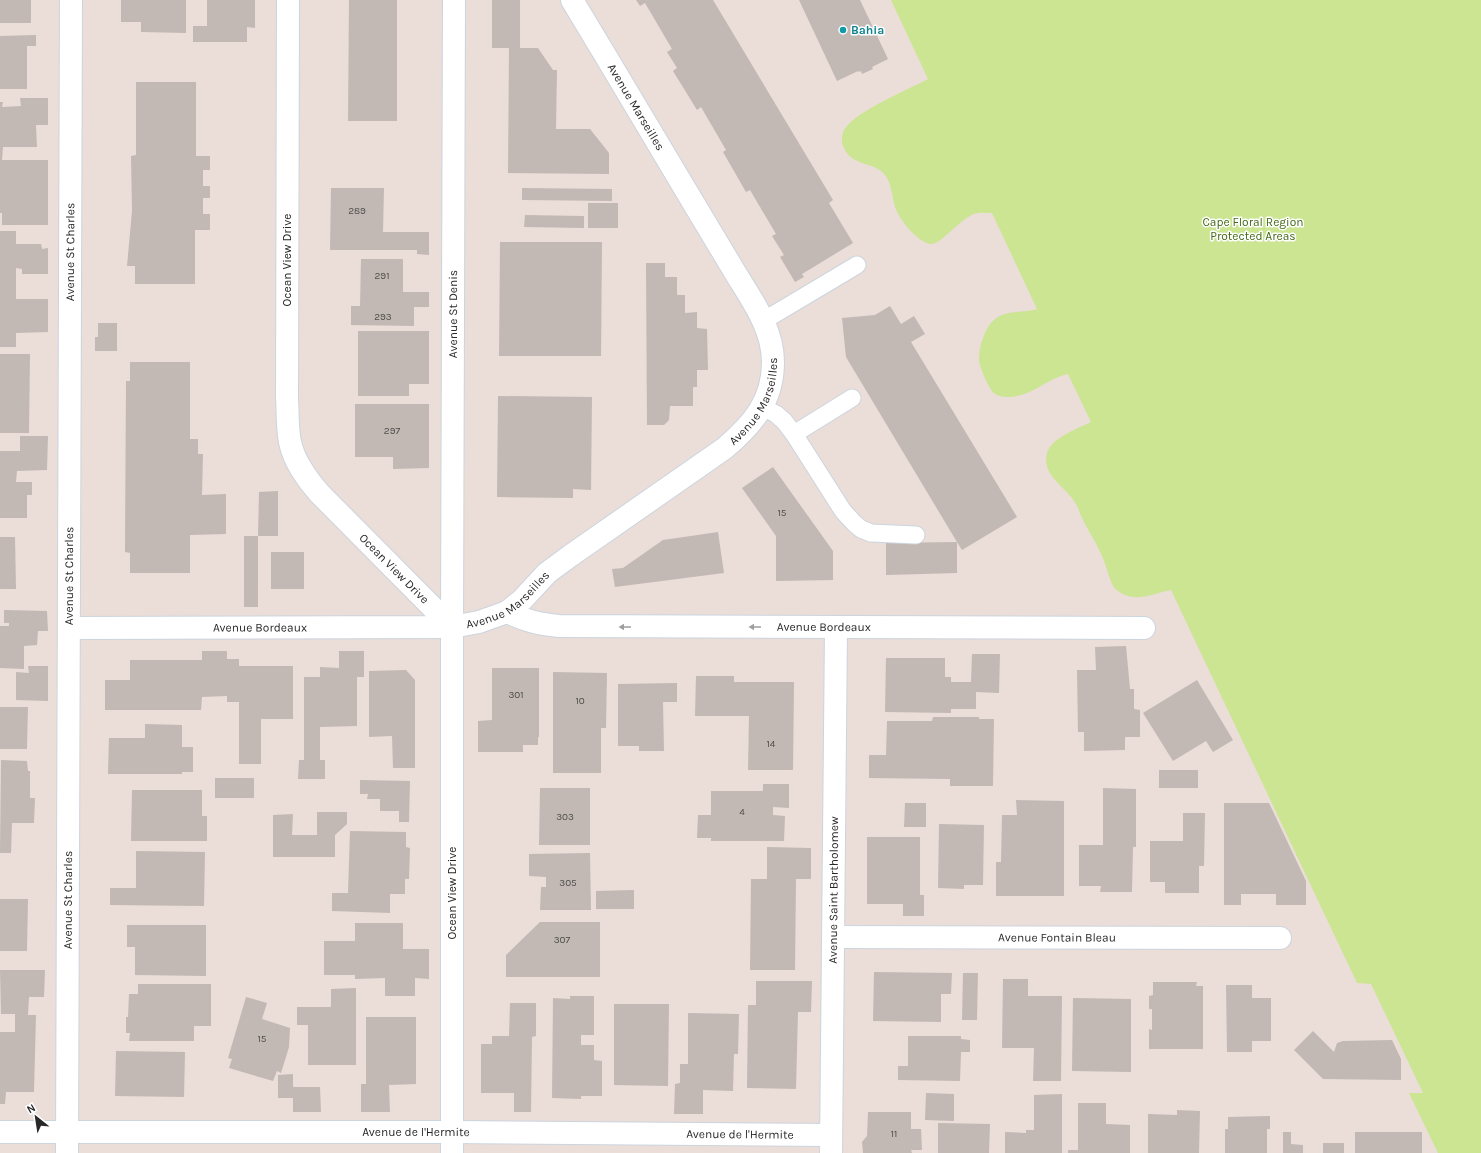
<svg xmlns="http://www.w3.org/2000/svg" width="1481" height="1153" font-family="Karla,sans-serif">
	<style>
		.green { fill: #cbe592 }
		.building { fill: #c2b9b4 }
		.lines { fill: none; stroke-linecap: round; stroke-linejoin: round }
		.lane-casing { stroke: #cbd5de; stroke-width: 19 }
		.street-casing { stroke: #cbd5de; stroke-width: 24 }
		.lane { stroke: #fff; stroke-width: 17 }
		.street { stroke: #fff; stroke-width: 22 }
		.oneway { fill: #9e9e9e }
		.culture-dot { fill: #0f9aa8; stroke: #fff; stroke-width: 1.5 }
		.labels { text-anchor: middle; stroke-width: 3; stroke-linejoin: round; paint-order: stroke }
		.number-label { font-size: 10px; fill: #4e4c4b }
		.culture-label { font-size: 12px; font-weight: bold; fill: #0d838f; stroke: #fff; text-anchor: start }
		.street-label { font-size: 12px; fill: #282828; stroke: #fff }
		.park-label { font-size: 12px; fill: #436716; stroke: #fff }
	</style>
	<rect width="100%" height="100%" fill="#ebddd8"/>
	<!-- green -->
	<path class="green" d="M891 0H1481V1153H1438L1409 1093H1423L1371 984 1357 983 1171 590C1154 593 1137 603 1121 593 1117 591 1114 588 1112 584 1109 577 1107 569 1104 561 1099 547 1090 534 1083 520 1080 515 1079 509 1076 504 1067 487 1041 476 1047 453 1051 438 1079 428 1091 422L1068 374C1047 378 1030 398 1007 397 1003 397 998 396 995 394 989 390 979 366 979 359 979 347 985 327 994 320 1005 310 1024 313 1037 309L992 213C986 213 979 212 974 214 961 218 940 246 930 244 916 241 899 219 895 207 892 197 892 184 885 175 874 161 852 167 844 148 842 144 841 138 843 133 848 114 910 89 928 79Z"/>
	<!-- building -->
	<g class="building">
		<rect x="0" y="0" width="31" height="23"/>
		<path d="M121 0H186V33L141 32V22H121Z"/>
		<path d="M207 0H255V28L247 27V42H193V26H207Z"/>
		<path d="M349 0H397V121H348Z"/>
		<path d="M492 0H520V48H538L553 70H557L556 129H590L609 153V174L508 173 509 48H492Z"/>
		<path d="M636 0H713L833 200 829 203 853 243 802 274 804 277 795 282 780 257 784 255 772 236 776 234 750 190 746 192 723 152 726 150 701 107 697 110 673 71 677 68 667 52 672 49 645 3 640 6Z"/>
		<path d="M799 0H860L888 59 872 67 873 69 862 74 861 71 858 72V71L837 81Z"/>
		<path d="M36 35V46H27V89H0V36Z"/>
		<path d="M136 82H196V156H210V170H203V186H210V198H203V214H210V230H195V284H135V266H127L132 211 131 156 136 155Z"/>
		<path d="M20 98H48V125H36L37 147H3L2 160H48V225H2V213H0V102H3L2 107 21 106Z"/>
		<path d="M331 188H384L383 232H429V255L417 254V250H330Z"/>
		<path d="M522 188 612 189V201L522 200Z"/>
		<rect x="588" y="203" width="30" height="25"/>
		<path d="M525 215 584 216V228L524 227Z"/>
		<path d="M0 231H16V244H41L42 249 48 248V274H22V269L16 268V299H48V332L16 333V347H0Z"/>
		<path d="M500 242H602L601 356H499Z"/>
		<path d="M361 259H403V292H429V307H414V326L351 325V306H360Z"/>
		<path d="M646 263H665V277H677V295H685V313L697 312V328L707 329 708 370H697V387H693V406H670L669 420 664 425H647Z"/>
		<path d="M890 306 901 324 914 316 925 334 911 342 1017 517 962 550 957 542V573L886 575V543L957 542 846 357 842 318 875 315Z"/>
		<path d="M98 323H117V351H95V337H98Z"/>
		<path d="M358 331H429V384H409V396H358Z"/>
		<path d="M0 354H30L29 433H0Z"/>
		<path d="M130 362H190V439H198V454H203L202 495 226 494V534L190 535V573H130V553L125 552 126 381H130Z"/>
		<path d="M498 396 592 397 591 490 573 489V498L497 497Z"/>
		<path d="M355 404H429V468L393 469V457H355Z"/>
		<path d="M20 436H48L47 470 17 471 16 482H32V495H27V518H0V451H20Z"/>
		<path d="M773 467 833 551V580L776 581V536L742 488Z"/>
		<path d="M278 491V536H258L259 492Z"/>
		<path d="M718 532 724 573 615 587 612 569 623 568 663 540Z"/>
		<rect x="244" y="536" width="14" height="71"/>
		<path d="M0 537H15L16 589H0Z"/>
		<rect x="271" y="552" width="33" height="37"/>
		<path d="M4 610 47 611 48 631H38L37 645 24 646V669L0 668V626H9V623H4Z"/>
		<path d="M1126 646 1130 689H1134V709L1140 710V737H1125V750L1084 751V732H1078L1077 670H1096L1095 647Z"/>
		<path d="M202 651H227V659H239V666H293V719H261V764H239V702H227V696L202 697 201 710H105V680H130V660H202Z"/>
		<path d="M339 651H364V677H357V726L320 727V760H325V779H298L299 760H304V677H320V667L339 668Z"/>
		<path d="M972 654H1000L999 693 976 692V709H951V713L885 712 886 658H945V677H951V682H971Z"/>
		<path d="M28 666H48V701L16 700V672L29 673Z"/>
		<path d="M492 668H539V737H538V745H523V752H478V721L492 720Z"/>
		<path d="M406 670 415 680V768H393L392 736 369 737V671Z"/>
		<path d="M553 672 607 673 606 728H601V773H553Z"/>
		<path d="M696 676H734V682H794L793 770H748L749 716H695Z"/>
		<path d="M1197 680 1233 740 1213 752 1206 741 1173 761 1143 713Z"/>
		<path d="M677 683V702H663L664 751H639V746H618V684Z"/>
		<path d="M0 707H28L27 749H0Z"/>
		<path d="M933 717H979V719H994L993 786H950V779L869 778V755H886L887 721H932Z"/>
		<path d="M145 724 182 725V747H193V772H182V774H108L109 738H145Z"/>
		<path d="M1 760 27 761 28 771H30V798H35L34 823H12L11 853H0Z"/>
		<rect x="1159" y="770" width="39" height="18"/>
		<rect x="215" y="778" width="39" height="20"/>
		<path d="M360 780 410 781 409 822H399V811H380V799H367L368 794H360Z"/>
		<path d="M763 784H789V808L773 807V815L785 816 784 841H711V838H697L698 815H711V791H763Z"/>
		<path d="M540 788H590V845H539Z"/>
		<path d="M1103 788 1136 789V847H1133L1132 892H1100L1101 886H1079V845H1103Z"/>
		<path d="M132 790H202V816H207V841H131Z"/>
		<path d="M1016 800 1064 801V896H996V862H1001L1002 815H1017Z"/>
		<path d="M905 803H926V827H904Z"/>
		<path d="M1224 803H1269L1306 881V905H1276V894H1241V905H1224Z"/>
		<path d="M317 812H347V824L335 835V857H273V815L293 814 292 835H317Z"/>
		<path d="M1183 813H1205L1204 866H1199V893H1165V882H1150V841H1183Z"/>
		<path d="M939 824 984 825 983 885H964V889L938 888Z"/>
		<path d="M350 831 406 832V847L410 848 409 879H405V894H390V913L332 911V893H348Z"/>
		<path d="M867 837H920V895H924V916H903V904H867Z"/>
		<path d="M767 847 811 848V879H796L795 970H750L751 879H767Z"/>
		<path d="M136 851 205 852 204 906 110 905V888H136Z"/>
		<path d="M590 853 591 910H540L541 887H546V877L529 876V854Z"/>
		<path d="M634 890V909H596V891Z"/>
		<path d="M0 899H28L27 951H0Z"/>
		<path d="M540 922H600V977H506V955Z"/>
		<path d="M355 923H403V949H429V979L415 978V996H385V978L355 979V975H324V941H355Z"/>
		<path d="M127 925H206V976L135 975V947H127Z"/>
		<path d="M0 970H45L44 997H29L28 1015H36L34 1092H6L5 1104H0V1032H15V1014H1Z"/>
		<path d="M874 972 952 973 951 994H941V1022L873 1021Z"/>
		<path d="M963 973H978L977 1020H962Z"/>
		<path d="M1003 979H1028V996H1062L1061 1081H1033L1034 1048H1002Z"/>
		<path d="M756 981H812L811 1012H798L796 1089 747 1088 748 1005H756Z"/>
		<path d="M1153 982H1197L1196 986H1203V1049H1149V1029L1152 1030V1009H1149V996L1153 995Z"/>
		<path d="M138 984H211V1026H194V1041H129L130 1033H126V1017H128L129 994H138Z"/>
		<path d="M1226 985H1252V998H1271V1041H1252V1052H1227Z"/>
		<path d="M356 988V1065H308V1025H297V1007H331V989Z"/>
		<path d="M570 996H594V1035H581V1045H594V1060L602 1061V1096H581V1099L552 1098 553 998 570 999Z"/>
		<path d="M246 997 267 1003 262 1019 290 1028 289 1047 281 1073 277 1071 273 1081 229 1068 232 1059 228 1058Z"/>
		<path d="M1073 998 1131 999V1072L1072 1071Z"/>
		<path d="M510 1003H536V1036L532 1037 531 1112H514V1093H481V1044H492V1036H509Z"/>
		<path d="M614 1004H669L668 1086 614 1085Z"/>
		<path d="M688 1013 739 1014 738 1054H734L733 1091 703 1090V1114H674L675 1084 680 1083V1064H688Z"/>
		<path d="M366 1017H416V1084L389 1085 390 1112H361V1084H366Z"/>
		<path d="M1313 1031 1334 1052 1337 1043 1343 1041 1392 1040 1401 1059V1080L1323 1079 1294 1050Z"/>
		<path d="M908 1036H961V1039L970 1040V1052H961L960 1081 898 1080V1066H908Z"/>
		<path d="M116 1051 185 1052 184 1097 115 1096Z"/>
		<path d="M293 1074V1087H320L321 1112H293V1098H278V1075Z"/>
		<path d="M926 1093 954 1094V1121L925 1120Z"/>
		<path d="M1062 1094V1153H1005V1132L1026 1133V1130H1034V1095Z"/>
		<path d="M1078 1103H1106V1124L1130 1125V1153H1068V1150H1078Z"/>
		<path d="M1177 1110 1200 1111 1199 1153H1148V1114L1177 1115Z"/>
		<path d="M868 1112H911V1129H921L922 1150H911L912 1153H863L862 1142 867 1136Z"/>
		<path d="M1270 1116V1129H1267V1153H1225V1129H1228V1117Z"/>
		<path d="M938 1123 990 1124 989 1153H938Z"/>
		<path d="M1283 1132H1291V1144L1303 1145V1153H1283Z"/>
		<rect x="1355" y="1132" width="67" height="21"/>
		<rect x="1323" y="1143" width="21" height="10"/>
	</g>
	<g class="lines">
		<!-- lane casing -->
		<g class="lane-casing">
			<g id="lane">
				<path d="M763 321 857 265"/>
				<path d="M762 407 776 414 784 421 794 434 843 511 854 523 861 529 871 533 916 535"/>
				<path d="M794 434 852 398"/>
			</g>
		</g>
		<!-- street casing -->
		<g class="street-casing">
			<g id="street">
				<path id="s1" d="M288 0 287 398C288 412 287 428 290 442 294 462 307 479 320 494L452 627"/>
				<path id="s2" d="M507 612C527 621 538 624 559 626L1144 628"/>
				<path id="s3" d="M69 628 452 627 479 622 507 612 522 600 547 573 570 556 725 448C753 424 773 401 773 362 773 329 752 300 736 274 724 254 712 234 700 214 657 142 615 71 572 0"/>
				<path id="s4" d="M834 937 1280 938"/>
				<path id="s5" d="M0 1132H452L831 1135"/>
				<path id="s6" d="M67 1153 71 0"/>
				<path id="s7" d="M452 1153V627L454 0"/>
				<path id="s8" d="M831 1153 836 628"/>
			</g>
		</g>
		<!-- lane -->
		<use href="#lane" class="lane"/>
		<!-- street -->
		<use href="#street" class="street"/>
	</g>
	<!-- one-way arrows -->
	<defs><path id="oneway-solid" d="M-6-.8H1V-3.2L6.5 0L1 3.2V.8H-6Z"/></defs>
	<g class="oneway">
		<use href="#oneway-solid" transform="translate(625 627) rotate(-180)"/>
		<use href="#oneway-solid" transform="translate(755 627) rotate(-180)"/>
	</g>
	<!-- markers -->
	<circle class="culture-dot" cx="843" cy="30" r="4"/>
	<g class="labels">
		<!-- number labels -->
		<g class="number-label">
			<text x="357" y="214">289</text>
			<text x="382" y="279">291</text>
			<text x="383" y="320">293</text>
			<text x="392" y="434">297</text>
			<text x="782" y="516">15</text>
			<text x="516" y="698">301</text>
			<text x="580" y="704">10</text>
			<text x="771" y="747">14</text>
			<text x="742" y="815">4</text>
			<text x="565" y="820">303</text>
			<text x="568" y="886">305</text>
			<text x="562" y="943">307</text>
			<text x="262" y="1042">15</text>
			<text x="894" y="1137">11</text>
		</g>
		<!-- culture labels -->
		<g class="culture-label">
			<text x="851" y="34">Bahia</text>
		</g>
		<!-- street labels -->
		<g class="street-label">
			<text transform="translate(636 107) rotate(59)" y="4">Avenue Marseilles</text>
			<text dy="4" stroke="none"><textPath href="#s6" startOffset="901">Avenue St Charles</textPath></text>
			<text transform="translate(287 260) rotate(-90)" y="4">Ocean View Drive</text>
			<text dy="4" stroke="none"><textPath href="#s7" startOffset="839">Avenue St Denis</textPath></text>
			<text dy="4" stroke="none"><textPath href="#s3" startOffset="771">Avenue Marseilles</textPath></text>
			<text dy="4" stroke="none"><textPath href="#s1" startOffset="608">Ocean View Drive</textPath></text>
			<text dy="4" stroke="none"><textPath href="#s6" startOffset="577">Avenue St Charles</textPath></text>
			<text dy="4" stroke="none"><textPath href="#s3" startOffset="447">Avenue Marseilles</textPath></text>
			<text dy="4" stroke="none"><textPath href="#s3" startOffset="191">Avenue Bordeaux</textPath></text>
			<text dy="4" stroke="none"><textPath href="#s2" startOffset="319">Avenue Bordeaux</textPath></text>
			<text dy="4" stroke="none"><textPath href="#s8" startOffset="263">Avenue Saint Bartholomew</textPath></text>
			<text transform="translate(452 893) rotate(-90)" y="4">Ocean View Drive</text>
			<text dy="4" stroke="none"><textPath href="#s6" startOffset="253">Avenue St Charles</textPath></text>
			<text dy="4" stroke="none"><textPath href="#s4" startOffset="223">Avenue Fontain Bleau</textPath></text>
			<text dy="4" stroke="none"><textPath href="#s5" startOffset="416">Avenue de l'Hermite</textPath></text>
			<text dy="4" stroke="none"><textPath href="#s5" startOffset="740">Avenue de l'Hermite</textPath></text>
		</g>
		<!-- park labels -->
		<g class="park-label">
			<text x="1253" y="226">Cape Floral Region<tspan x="1253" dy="14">Protected Areas</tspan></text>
		</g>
	</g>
	<!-- north arrow -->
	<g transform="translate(36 1117) rotate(330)" stroke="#ffffff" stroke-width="3" paint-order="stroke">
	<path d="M0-3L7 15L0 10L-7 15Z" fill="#282828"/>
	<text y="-6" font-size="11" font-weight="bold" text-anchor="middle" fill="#282828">N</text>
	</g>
</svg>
